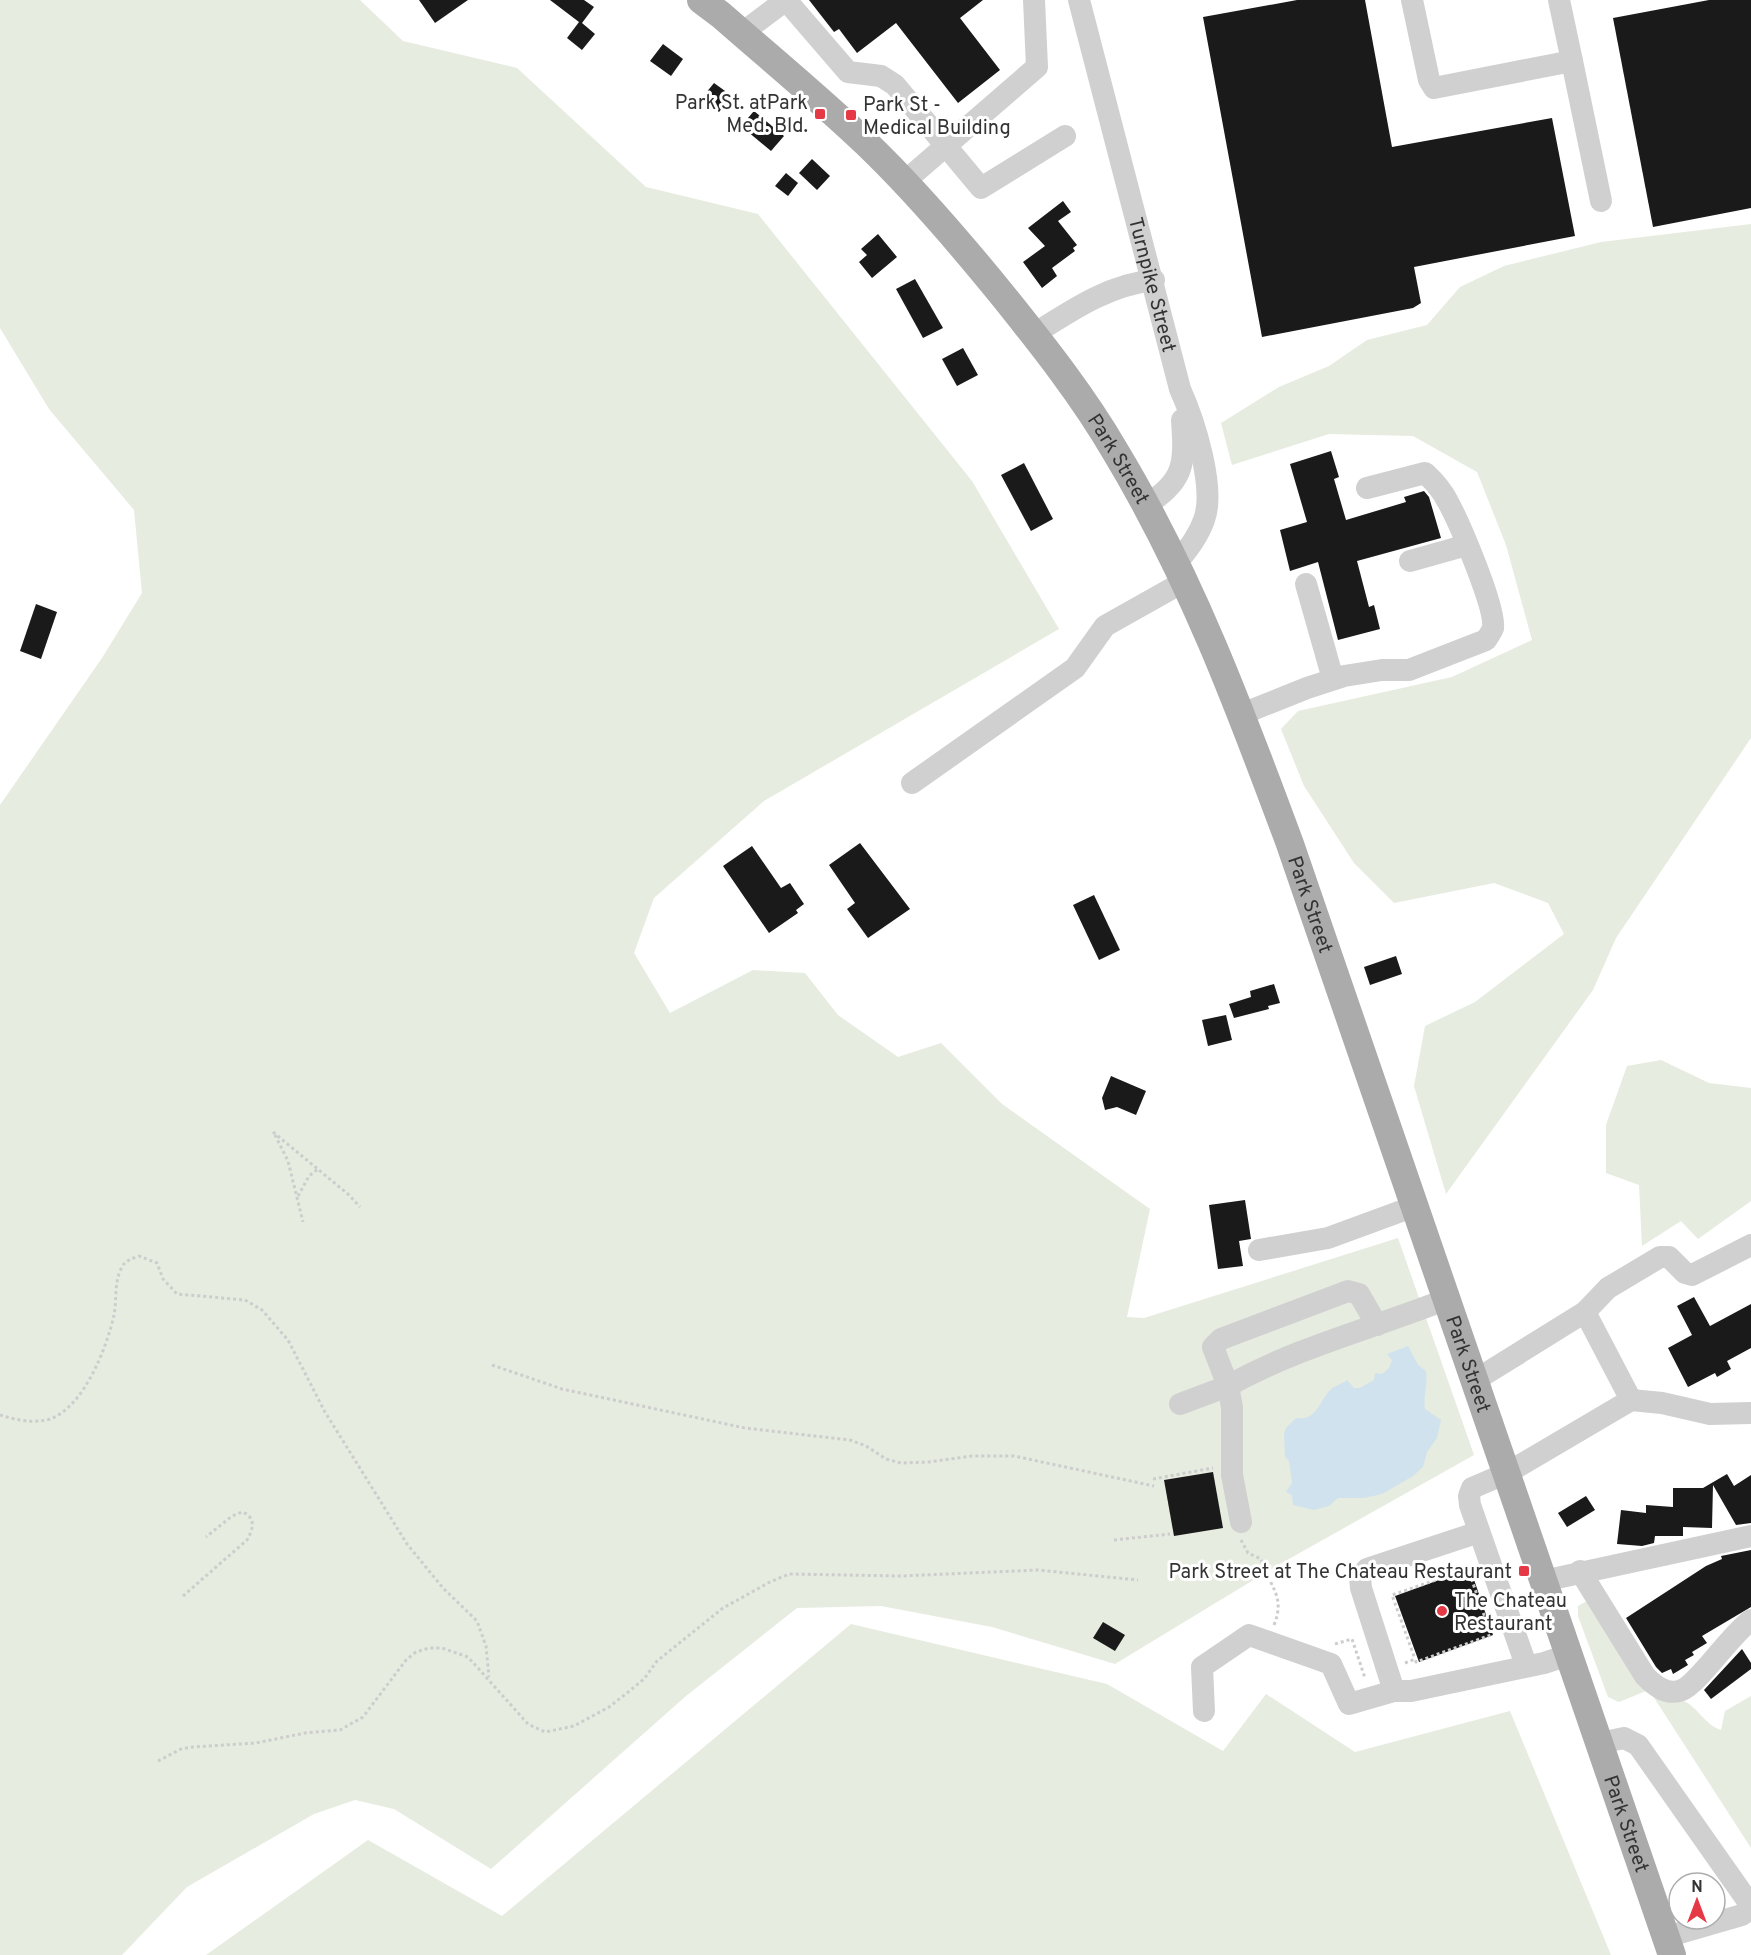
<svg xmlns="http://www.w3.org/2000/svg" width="1751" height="1955" font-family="Overpass,sans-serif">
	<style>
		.green { fill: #e6ecdf }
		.water { fill: #cfe2ee }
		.building { fill: #1a1a1a }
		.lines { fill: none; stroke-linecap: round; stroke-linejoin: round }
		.path { stroke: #cdcdcd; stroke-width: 3; stroke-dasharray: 3 3; stroke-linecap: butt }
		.minor { stroke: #d0d0d0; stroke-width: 22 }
		.major { stroke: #ababab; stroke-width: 28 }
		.poi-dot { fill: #e63946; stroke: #fff; stroke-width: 2 }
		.labels { text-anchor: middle; stroke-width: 6; stroke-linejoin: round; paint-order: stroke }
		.poi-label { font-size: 20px; fill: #333; stroke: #fff; text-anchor: end }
		.street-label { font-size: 20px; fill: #333; stroke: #fff }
	</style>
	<rect width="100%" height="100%" fill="#fff"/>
	<!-- green -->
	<g class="green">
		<path d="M0 0H360L403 41 517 68 646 187 758 214 972 481 1059 629 764 801 654 898 634 953 670 1013 753 970 805 973 838 1015 898 1057 941 1043 1002 1104 1150 1209 1127 1317 1144 1318 1398 1238 1474 1455 1280 1564 1115 1664 992 1627 881 1606 797 1608 686 1696 491 1869 394 1809 355 1800 314 1814 187 1887 122 1955H0V805L102 658 142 593 134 510 49 409 0 328Z"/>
		<path d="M1751 224V738L1616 938 1593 990 1446 1194 1414 1086 1425 1026 1475 1002 1564 934 1548 903 1494 883 1394 903 1354 863 1304 786 1281 729 1298 711 1452 677 1532 640 1506 545 1477 472 1413 436 1329 434 1232 465 1221 423 1279 387 1329 366 1367 340 1427 325 1460 287 1504 266 1601 242Z"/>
		<path d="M1661 1060 1709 1083 1751 1088V1201L1698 1239 1681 1221 1642 1246 1639 1185 1606 1173V1125L1627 1066Z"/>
		<path d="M1587 1601 1679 1699C1698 1705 1703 1724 1721 1730L1725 1711 1751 1696V1848L1651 1693 1646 1691 1619 1702 1608 1697 1578 1616V1606Z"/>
		<path d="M851 1624 1107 1684 1223 1751 1266 1694 1355 1752 1510 1711 1611 1955H206L368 1840 502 1916Z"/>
	</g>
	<!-- water -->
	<path class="water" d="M1408 1346 1418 1365 1426 1371C1428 1384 1423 1395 1425 1409L1441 1420 1437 1438 1427 1452 1423 1467 1413 1476 1382 1494 1364 1498H1338L1329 1506 1314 1510 1293 1505 1292 1495 1286 1492 1292 1483 1289 1461 1285 1457 1284 1434 1286 1428 1296 1418C1316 1421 1318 1404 1330 1390 1334 1386 1342 1384 1347 1380L1354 1388H1360L1374 1380 1375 1373 1382 1374 1389 1368 1392 1360 1387 1354Z"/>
	<!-- building -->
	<g class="building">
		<path d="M419 0H468L435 23Z"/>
		<path d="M550 0H584L594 7 582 23 595 34 582 50 567 38 579 22Z"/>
		<path d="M809 0H983L960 18 1000 70 958 103 896 23 857 53 839 29 834 32Z"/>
		<path d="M1297 0H1365L1392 147 1552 118 1575 236 1414 267 1421 303 1413 308 1262 337 1203 17Z"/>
		<path d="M1709 0H1751V208L1653 227 1613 18Z"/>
		<path d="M663 44 683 59 671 76 650 61Z"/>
		<path d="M714 83 732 96 719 112 701 99Z"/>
		<path d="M754 111 784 136 771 151 741 126Z"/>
		<path d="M812 159 830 176 817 190 799 173Z"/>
		<path d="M786 173 798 183 788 196 775 186Z"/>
		<path d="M1063 201 1071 212 1058 221 1077 245 1073 248 1075 251 1052 268 1057 276 1042 288 1023 262 1045 246 1028 228Z"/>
		<path d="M878 234 897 257 872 278 859 262 867 255 861 249Z"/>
		<path d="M915 279 943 328 923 338 896 289Z"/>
		<path d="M963 348 978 375 957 386 942 359Z"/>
		<path d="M1331 451 1339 477 1334 479 1346 520 1406 502 1404 497 1424 491 1429 497 1441 538 1357 561 1369 607 1374 605 1380 629 1338 640 1318 562 1290 571 1280 530 1307 522 1290 464Z"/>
		<path d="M1024 463 1053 519 1031 531 1001 475Z"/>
		<path d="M36 604 57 612 41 659 20 651Z"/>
		<path d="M860 843 910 909 868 938 847 909 855 903 829 865Z"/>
		<path d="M752 846 781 888 790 883 804 904 796 910 798 913 769 933 723 866Z"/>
		<path d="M1094 895 1120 950 1099 960 1073 905Z"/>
		<path d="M1396 956 1402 974 1370 985 1364 967Z"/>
		<path d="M1274 984 1280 1003 1268 1006 1269 1009 1234 1018 1229 1004 1251 997 1250 991Z"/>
		<path d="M1226 1015 1232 1040 1208 1046 1202 1020Z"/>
		<path d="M1111 1076 1146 1091 1136 1115 1117 1107 1105 1110 1102 1098Z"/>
		<path d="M1245 1200 1251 1239 1239 1241 1243 1266 1218 1269 1209 1205Z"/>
		<path d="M1694 1297 1710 1326 1751 1304V1348L1727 1361 1731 1369 1717 1377 1715 1373 1688 1387 1668 1348 1692 1335 1677 1306Z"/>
		<path d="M1213 1472 1223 1528 1174 1536 1164 1480Z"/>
		<path d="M1727 1474 1734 1486 1751 1475V1523L1736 1525 1713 1485 1712 1528 1683 1527V1536H1655L1654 1543 1642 1546 1617 1544 1621 1510 1646 1513V1505L1673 1507V1488H1703Z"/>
		<path d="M1586 1496 1595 1510 1567 1527 1558 1513Z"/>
		<path d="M1751 1550V1607L1702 1636 1707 1643 1692 1652 1694 1655 1685 1660 1688 1665 1673 1674 1671 1669 1662 1673 1656 1667 1626 1618 1706 1566 1722 1559 1721 1556Z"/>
		<path d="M1469 1565 1493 1635 1419 1662 1395 1596 1439 1580 1438 1576Z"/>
		<path d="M1103 1622 1125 1635 1115 1651 1093 1638Z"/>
		<path d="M1742 1649 1751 1663V1669L1711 1699 1704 1690Z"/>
	</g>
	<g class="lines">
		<!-- path -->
		<g class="path">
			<path d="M273 1132 349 1195 360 1207"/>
			<path d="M275 1135 288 1161 303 1222"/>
			<path d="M298 1196 309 1176 318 1169"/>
			<path d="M492 1365 562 1389 745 1428 850 1440 866 1446 886 1459 901 1463 929 1462 972 1456H1014L1154 1486"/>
			<path d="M0 1415C16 1420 33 1424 50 1419 84 1407 107 1347 114 1315 117 1300 114 1283 121 1269 124 1261 131 1259 139 1256L157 1263 163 1279 177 1294 245 1300 262 1310 288 1340 325 1412 407 1544 443 1588 477 1621 486 1646 489 1677"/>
			<path d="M1153 1479 1213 1468"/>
			<path d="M1114 1540 1170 1534"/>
			<path d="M1241 1540 1248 1553 1261 1559C1269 1587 1286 1595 1274 1625"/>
			<path d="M183 1596 247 1540C252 1531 256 1522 247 1514L242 1512 232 1516 206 1537"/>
			<path d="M1335 1644 1352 1639 1365 1678"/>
			<path d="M1405 1663 1415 1659 1416 1662 1491 1635 1468 1569 1392 1595 1415 1659"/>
			<path d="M158 1761 181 1749 193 1747 256 1743 305 1733 340 1730 363 1717 406 1660 416 1652 429 1648H442L468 1657 528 1724 545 1732 574 1726 609 1707 627 1693 644 1679 657 1661 723 1608 770 1582 789 1574 901 1576 1038 1570 1138 1580"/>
		</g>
		<!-- minor -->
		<g class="minor">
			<path d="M786 0 848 72 881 76 895 85 981 188 1065 136"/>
			<path id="s1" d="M1079 0 1180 389C1194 420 1216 488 1204 520 1198 537 1187 550 1177 563"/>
			<path d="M1412 0 1429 80 1434 88 1572 61 1559 0"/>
			<path d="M742 33 786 0"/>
			<path d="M1572 61 1601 201"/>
			<path d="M904 182 1037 67 1034 0"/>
			<path d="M1034 334C1072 310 1108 285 1154 280"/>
			<path d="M1146 505C1185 481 1185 463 1182 420"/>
			<path d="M1410 561 1467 545"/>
			<path d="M1306 584 1333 679"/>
			<path d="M1242 714 1307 688 1344 676 1382 670H1409L1486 640C1488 637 1492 631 1493 628 1496 608 1459 522 1448 502 1442 490 1435 482 1425 473L1367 488"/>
			<path d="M912 783 1075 668 1105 626 1185 581"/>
			<path d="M1259 1250 1328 1238 1415 1206"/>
			<path d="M1585 1312 1608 1288 1660 1257H1669L1685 1273 1692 1275 1751 1245"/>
			<path d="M1474 1381 1585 1312 1631 1400 1507 1473 1472 1488 1469 1496 1470 1505 1526 1665"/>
			<path d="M1631 1400 1662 1403 1710 1414 1751 1413"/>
			<path d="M1180 1404 1228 1386 1213 1347 1221 1339 1348 1291 1359 1294 1377 1325"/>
			<path d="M1241 1522 1232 1475V1407L1228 1386C1297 1347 1374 1328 1447 1299"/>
			<path d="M1479 1532 1367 1569 1360 1577 1361 1588 1394 1691H1411L1544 1663 1568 1655"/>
			<path d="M1580 1571 1645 1676C1655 1686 1667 1696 1682 1690 1698 1684 1731 1634 1751 1620"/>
			<path d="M1543 1581 1751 1536"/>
			<path d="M1204 1711 1202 1667 1249 1635 1331 1664 1349 1704 1394 1691"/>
			<path d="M1600 1743 1624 1738 1638 1745 1749 1903V1909L1742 1915 1666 1937"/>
		</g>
		<!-- major -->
		<path class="major" id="s2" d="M701 0 721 15C770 58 820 99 867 144 917 192 961 244 1004 297 1044 347 1083 396 1115 451 1190 575 1240 709 1290 844L1672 1955"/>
	</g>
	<!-- markers -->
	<g class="poi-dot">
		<rect x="814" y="108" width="12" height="12" rx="3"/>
		<rect x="845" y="109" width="12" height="12" rx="3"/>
		<rect x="1518" y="1565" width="12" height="12" rx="3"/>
		<circle cx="1442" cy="1611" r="6"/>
	</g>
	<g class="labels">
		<!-- poi labels -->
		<g class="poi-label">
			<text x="808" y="109">Park St. atPark<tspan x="808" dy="23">Med. Bld.</tspan></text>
			<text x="863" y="111" text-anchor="start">Park St -<tspan x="863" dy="23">Medical Building</tspan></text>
			<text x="1512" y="1578">Park Street at The Chateau Restaurant</text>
			<text x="1454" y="1607" text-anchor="start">The Chateau<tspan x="1454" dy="23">Restaurant</tspan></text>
		</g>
		<!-- street labels -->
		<g class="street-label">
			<text dy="7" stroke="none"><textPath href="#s1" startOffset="294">Turnpike Street</textPath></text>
			<text dy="7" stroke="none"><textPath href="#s2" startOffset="624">Park Street</textPath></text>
			<text dy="7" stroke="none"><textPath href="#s2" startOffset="1110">Park Street</textPath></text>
			<text dy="7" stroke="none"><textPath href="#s2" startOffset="1596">Park Street</textPath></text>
			<text dy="7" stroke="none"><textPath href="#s2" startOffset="2082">Park Street</textPath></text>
		</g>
	</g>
	<!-- north arrow -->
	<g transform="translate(1697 1901)"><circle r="28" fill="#ffffff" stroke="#adadad" stroke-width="1.5"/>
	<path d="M0-4.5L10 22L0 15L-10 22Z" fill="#e63946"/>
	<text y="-9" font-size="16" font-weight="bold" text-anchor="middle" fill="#333333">N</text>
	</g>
</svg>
